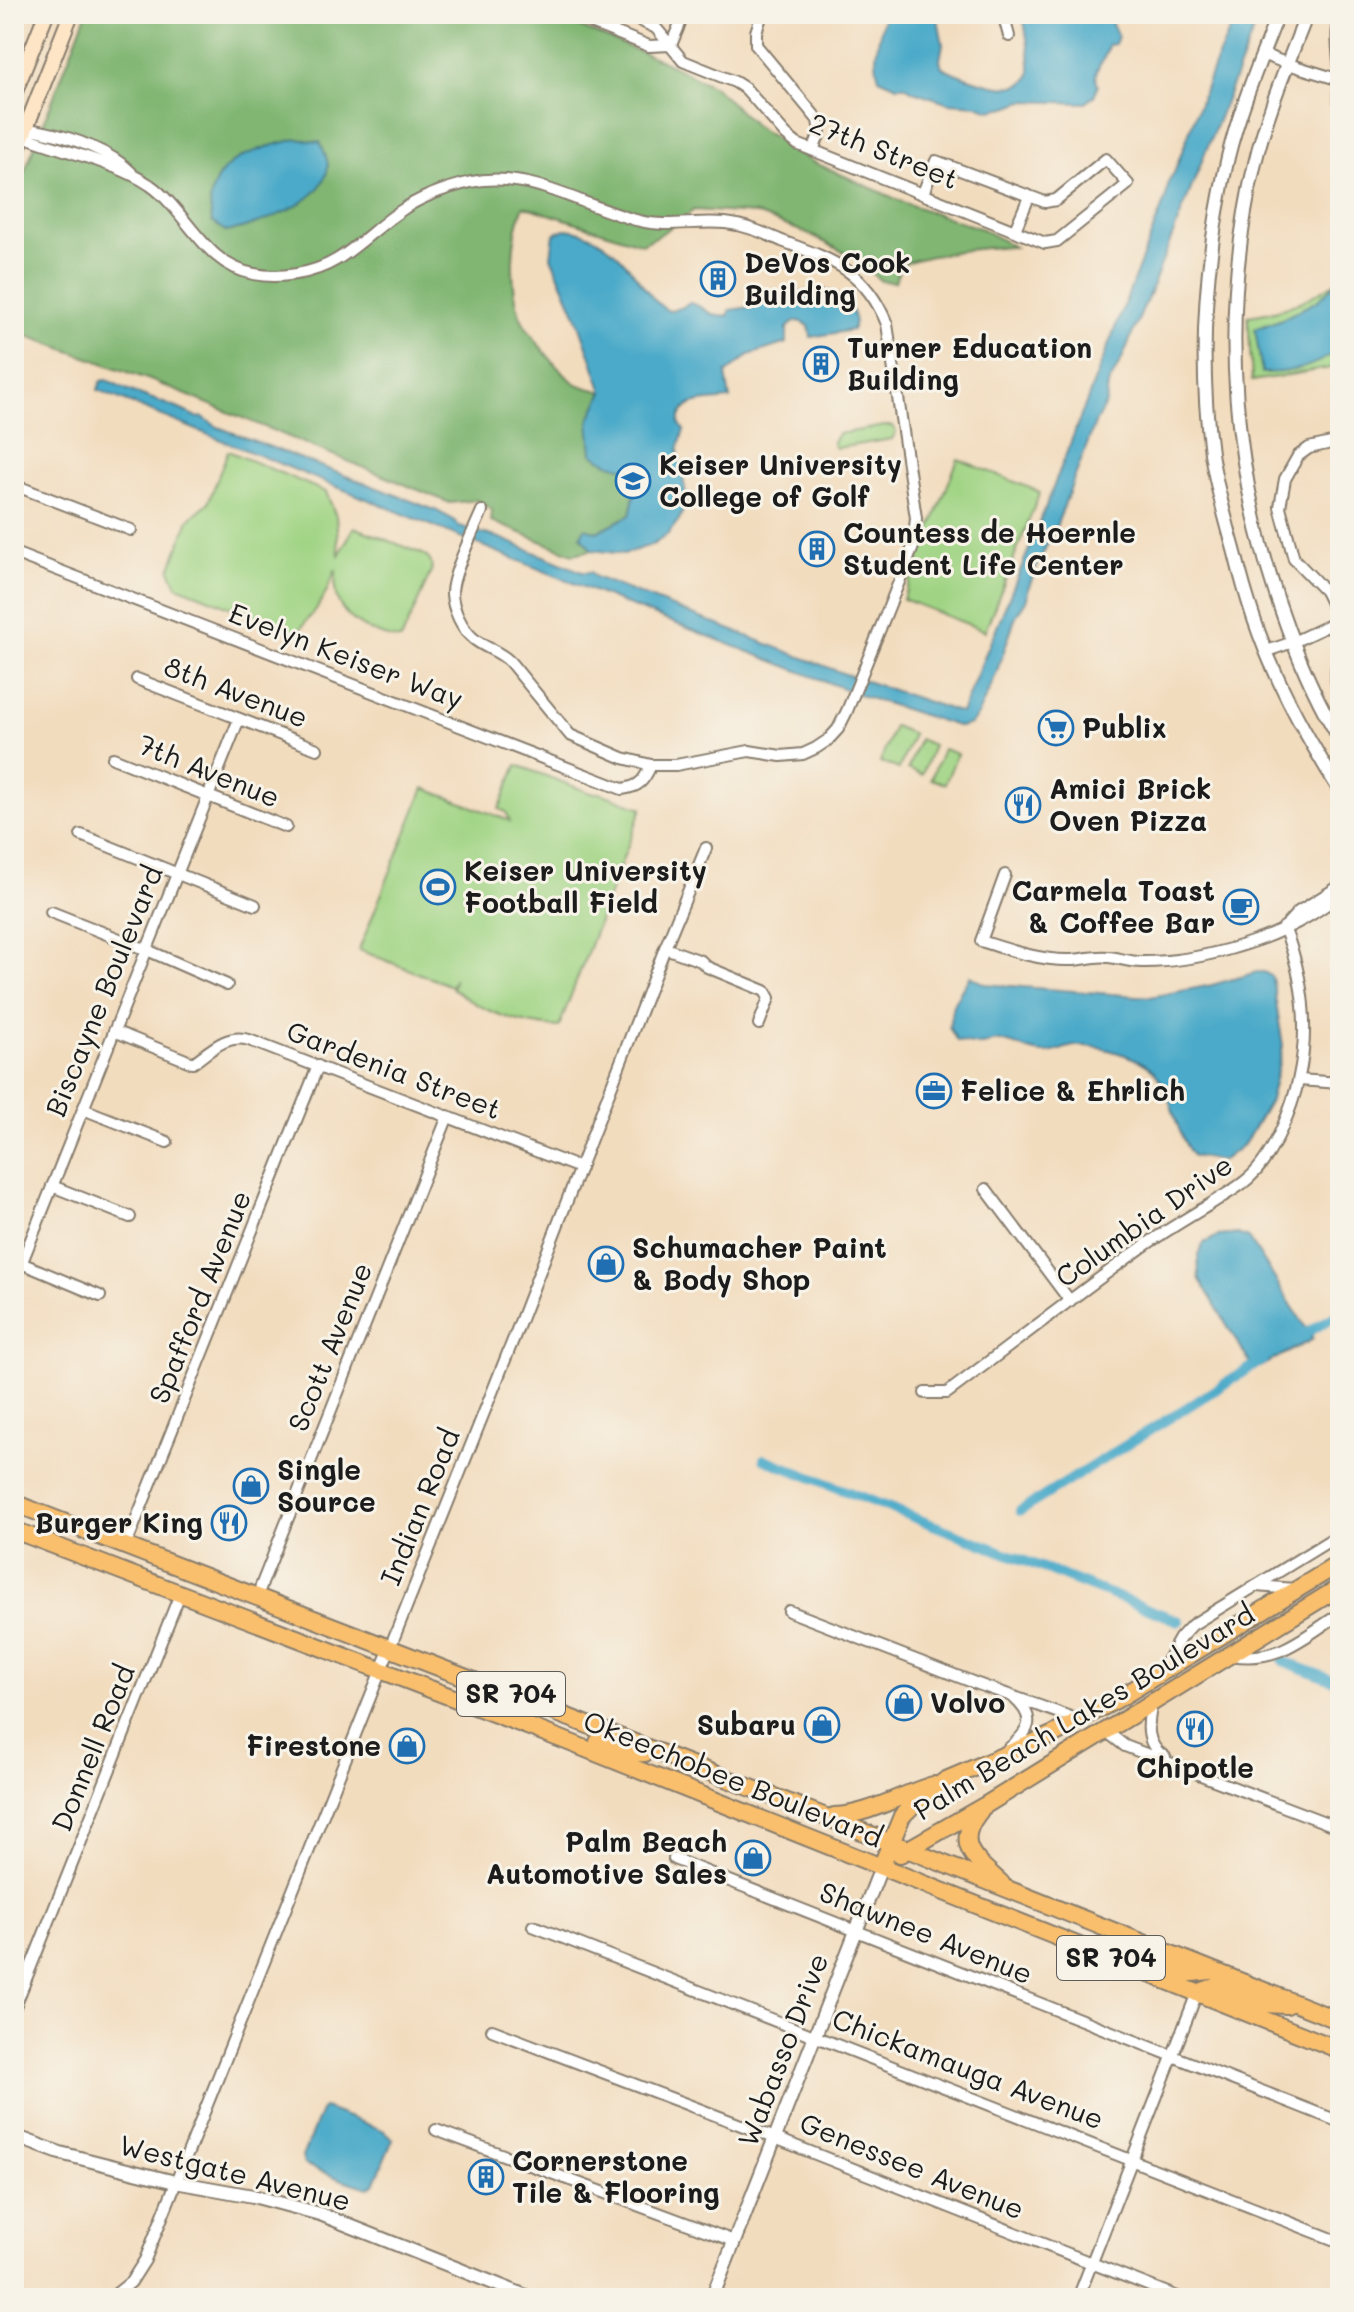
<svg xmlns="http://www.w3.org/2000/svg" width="1354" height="2312" font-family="Mali,sans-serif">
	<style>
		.green { fill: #a0d484; stroke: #5e7850; stroke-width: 2 }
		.forest { fill: #80b672; stroke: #4e6947; stroke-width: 2 }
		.water { fill: #4baac9; stroke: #346372; stroke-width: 2 }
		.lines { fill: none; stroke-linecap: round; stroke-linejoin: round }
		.canal { stroke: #4baac9; stroke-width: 10 }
		.minor-casing { stroke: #877c6d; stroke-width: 14 }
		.tertiary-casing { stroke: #877c6d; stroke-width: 16 }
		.secondary-casing { stroke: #877c6d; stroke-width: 18 }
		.primary-casing { stroke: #877c6d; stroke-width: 20 }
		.minor { stroke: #fff; stroke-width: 10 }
		.tertiary { stroke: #fff; stroke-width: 12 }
		.secondary { stroke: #fde5c5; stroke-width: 14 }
		.primary { stroke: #f9bf6d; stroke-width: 16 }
		.labels { text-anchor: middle; stroke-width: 6; stroke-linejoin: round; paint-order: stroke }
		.shield { fill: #f7f3e8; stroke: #5e5c59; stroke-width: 2 }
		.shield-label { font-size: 26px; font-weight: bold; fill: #1c1c1c }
		.street-label { font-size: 28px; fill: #1c1c1c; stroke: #f7f3e8 }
		.poi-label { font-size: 28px; font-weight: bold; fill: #1c1c1c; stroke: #f7f3e8; text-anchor: start }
	</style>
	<rect width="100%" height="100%" fill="#f7f3e8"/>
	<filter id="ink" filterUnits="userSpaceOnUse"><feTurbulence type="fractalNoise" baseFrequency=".0125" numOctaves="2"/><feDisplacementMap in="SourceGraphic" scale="16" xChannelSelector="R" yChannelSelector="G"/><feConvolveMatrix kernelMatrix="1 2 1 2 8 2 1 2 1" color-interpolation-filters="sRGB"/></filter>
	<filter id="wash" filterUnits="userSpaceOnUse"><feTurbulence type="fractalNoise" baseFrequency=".006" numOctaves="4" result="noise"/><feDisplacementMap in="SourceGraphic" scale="32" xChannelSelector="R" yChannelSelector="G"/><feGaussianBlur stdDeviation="1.8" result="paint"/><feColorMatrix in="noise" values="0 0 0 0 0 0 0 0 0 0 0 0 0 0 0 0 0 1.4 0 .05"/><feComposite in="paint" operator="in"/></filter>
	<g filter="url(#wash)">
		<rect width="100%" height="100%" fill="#f2dcbe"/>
		<!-- green -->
		<g class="green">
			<path d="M1340 279V361L1331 368 1252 381 1248 316C1286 311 1309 300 1340 279Z"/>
			<path d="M885 426H892L896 432 892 439 837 448 834 447 833 442 838 434Z"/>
			<path d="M228 451 326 492 336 516 339 555 354 527 423 554C430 559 433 563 431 572L401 640C377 636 343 622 336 595 334 587 336 577 336 569 330 584 324 599 314 612 307 620 303 624 298 634L177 586 170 570 189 519 208 503Z"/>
			<path d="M958 459 1040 492 985 631 903 599Z"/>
			<path d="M894 726 913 734 899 769 880 762Z"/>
			<path d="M919 739 933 745 922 775 908 769Z"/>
			<path d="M943 749 957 754 945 784 931 779Z"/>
			<path d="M517 765 591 793H600L642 808 559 1027C520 1025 482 1012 452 988L455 978 451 986 359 950 424 788 510 821 506 812 499 809Z"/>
		</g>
		<!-- forest -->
		<path class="forest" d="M86 14H548L668 63 716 88 754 125 813 162 905 203 982 229 1014 247C975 247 938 253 901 264L895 282 881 281 855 258 809 234 756 214 694 210 658 236 642 244 524 206C510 237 510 284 520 315 526 331 560 373 574 382 582 388 594 389 603 392L589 421 639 473 630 515 597 532 581 536 592 550 573 554 491 521 492 510 477 500 450 503 150 380 14 331V199Z"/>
		<!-- water -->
		<g class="water">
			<path d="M884 14H937L943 44 940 60 942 67C958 75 1025 103 1030 73 1031 63 1026 32 1024 21L1027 14H1110V20L1118 36 1115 44 1108 45C1106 63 1091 66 1098 85L1094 96 1086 103 1023 101 1007 107 990 110 977 105 949 103 913 91 905 86H897L879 78C871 56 881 36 884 14Z"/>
			<path d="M1237 14H1260L1151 290 1121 361 1108 385 1106 403 1096 421 1057 524 1038 564 1028 589 1027 599 1016 616 995 677 978 714 971 724 960 727 866 697 635 608 98 390 101 381 107 380 128 390 177 408 199 418 202 417 218 427 435 510 454 520 459 527 500 538 582 572H591L595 577 845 674 961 713 1030 547 1166 197 1169 180 1174 173 1213 68Z"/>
			<path d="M297 139 320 142C323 149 328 159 328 166 325 204 258 224 227 232L212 222C211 213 209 204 211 196 219 155 263 148 297 139Z"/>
			<path d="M565 229C596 231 621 255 638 279 647 290 656 305 669 311L683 307 688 303C704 304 710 320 729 315V310L758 306 766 298 823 289 838 295 852 310 855 322 852 330 811 337 809 326 800 321 794 322 787 328V343L749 355 726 374 730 399C710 402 681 397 679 423L684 430 678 450 687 500 679 520 668 534 654 544 624 554 592 550 581 536 585 528 597 532 630 515 639 473 635 468C620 469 604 463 592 453L589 421 603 392 576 315 551 257 554 234Z"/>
			<path d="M1340 279V350C1312 367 1294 373 1262 373L1255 329 1282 319 1317 301Z"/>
			<path d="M1257 972H1264L1272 977 1283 1046 1270 1100 1245 1143 1222 1161 1193 1156C1174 1131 1174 1097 1155 1073 1144 1057 1094 1044 1075 1046 1065 1047 1056 1053 1045 1053 1029 1054 1015 1042 998 1041 992 1041 987 1045 981 1045 973 1045 964 1042 957 1041L949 1027 953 1004 970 976 985 984 1150 997 1212 985Z"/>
			<path d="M1237 1234 1249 1238 1313 1339 1254 1370 1199 1278 1198 1254 1204 1243 1218 1236Z"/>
			<path d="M324 2108 383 2130 393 2139 374 2184 368 2188 340 2179 304 2164 302 2157 321 2111Z"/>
		</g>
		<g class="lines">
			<!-- canal -->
			<g class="canal">
				<path d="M1297 1339 1340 1313"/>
				<path d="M764 1459 1179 1621"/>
				<path d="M1020 1511 1263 1360"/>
				<path d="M1283 1661 1340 1683"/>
			</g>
		</g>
	</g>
	<g filter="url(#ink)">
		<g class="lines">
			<!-- minor casing -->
			<g class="minor-casing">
				<g id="minor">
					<path d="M569 14 649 46 671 45"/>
					<path d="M626 14 656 28 683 61 735 82 746 89 786 135 797 144 1045 243 1057 241 1128 184 1106 159 1056 200 1045 202 936 161 923 193"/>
					<path d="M762 14 756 32V45L818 120 820 133 813 150"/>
					<path d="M1003 14 1009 36"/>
					<path d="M1340 18C1334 38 1340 57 1340 78 1340 88 1336 94 1340 104"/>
					<path d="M671 45 684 14"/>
					<path d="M1262 54 1288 64 1340 80"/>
					<path d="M14 126C24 130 34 129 45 132 73 138 110 151 131 172"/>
					<path d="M25 130 31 139C67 152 119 164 150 185 188 212 204 265 254 274 279 279 313 274 336 260 358 247 377 227 399 212 420 197 445 188 471 182 531 169 584 208 640 221 668 228 696 220 725 223 745 225 764 233 782 241 833 260 865 270 887 324L916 518 913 547 847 711 838 729 828 740 816 748 803 754 781 756 749 751 676 765H651L623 758 570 735 511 663C501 651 486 649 474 639 462 629 453 610 452 594 451 576 474 530 482 511"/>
					<path d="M1015 230 1029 197"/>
					<path d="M1340 441 1309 448 1298 456 1285 479 1280 507 1294 559 1325 591 1340 621"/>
					<path d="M14 485 131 530"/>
					<path d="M14 553 622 789C639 787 644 781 651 765"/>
					<path d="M1340 644C1338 660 1332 680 1340 694"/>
					<path d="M1267 651 1293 642 1340 620"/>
					<path d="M137 679 317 749"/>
					<path d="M113 758 286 827"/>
					<path d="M81 835 255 905"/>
					<path d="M1005 875 981 941C1009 950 1041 961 1071 960 1083 960 1096 955 1108 957 1120 958 1132 963 1144 962 1197 962 1264 943 1309 916 1319 910 1329 902 1340 896"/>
					<path d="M51 912 147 950 227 985"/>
					<path d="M1288 923 1298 912 1340 886"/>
					<path d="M665 948 701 961 707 967 765 991 769 998 759 1024"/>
					<path d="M114 1031 193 1063C210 1051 227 1033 249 1040L580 1168"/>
					<path d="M1299 1080 1340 1083"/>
					<path d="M83 1109 167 1142"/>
					<path d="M52 1186 130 1217"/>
					<path d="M986 1189 1070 1301"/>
					<path d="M21 1263 100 1296"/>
					<path d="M14 1282 239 719"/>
					<path d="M925 1393H947C1010 1346 1073 1297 1137 1251 1160 1234 1184 1220 1209 1205 1222 1196 1237 1189 1249 1178 1264 1165 1274 1146 1282 1128 1312 1062 1310 994 1284 927"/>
					<path d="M126 1545 318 1066"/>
					<path d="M1256 1586 1295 1589"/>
					<path d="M257 1596 448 1116"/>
					<path d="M789 1611 975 1683 1079 1720"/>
					<path d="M1232 1655C1279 1663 1303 1637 1340 1614"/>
					<path d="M1163 1668 1180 1638 1192 1625 1340 1534"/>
					<path d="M1152 1704C1147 1724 1145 1745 1165 1757"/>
					<path d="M1107 1732 1125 1746 1340 1828"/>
					<path d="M1008 1749C1029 1732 1038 1719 1014 1698"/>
					<path d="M674 1859 1340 2122"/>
					<path d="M533 1926 1340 2242"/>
					<path d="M14 2009 180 1594"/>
					<path d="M492 2030 775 2138 1180 2298"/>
					<path d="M436 2130 734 2241"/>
					<path d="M111 2298 131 2282 145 2260 515 1335 665 948 706 848"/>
					<path d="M1078 2298 1197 1993"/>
				</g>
			</g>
			<!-- tertiary casing -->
			<g class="tertiary-casing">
				<g id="tertiary">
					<path d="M1278 14C1260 61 1240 108 1228 157 1206 253 1198 355 1211 453 1216 487 1226 520 1235 553 1245 594 1258 636 1276 674 1294 715 1317 753 1340 791"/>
					<path d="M1307 14C1288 63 1267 112 1255 163 1218 319 1232 480 1288 629 1302 667 1319 705 1340 739"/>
					<path d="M14 2136 60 2153 175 2182 253 2196 320 2214 531 2298"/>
					<path d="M712 2298 882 1865"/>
				</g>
			</g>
			<!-- secondary casing -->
			<g class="secondary-casing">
				<g id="secondary">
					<path d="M14 94 46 14"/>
					<path d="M14 158 71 14"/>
				</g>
			</g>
			<!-- primary casing -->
			<g class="primary-casing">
				<g id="primary">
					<path d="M14 1503 826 1817 1340 2021"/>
					<path d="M14 1530 561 1739 1340 2050"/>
					<path d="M598 1742C613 1747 628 1755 645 1753L647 1750"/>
					<path d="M980 1811C952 1845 976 1860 1001 1883"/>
					<path d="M834 1816C869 1815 899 1795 933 1785"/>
					<path d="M900 1854 984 1806 1340 1587"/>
					<path d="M882 1865 902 1816 916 1802 946 1780 1054 1734 1123 1696 1340 1563"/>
					<path d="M1099 1946 1119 1949 1183 1974 1210 1971"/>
					<path d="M1197 1993 1217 1986 1262 2004 1287 2005"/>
				</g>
			</g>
			<!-- minor -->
			<use href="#minor" class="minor"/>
			<!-- tertiary -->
			<use href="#tertiary" class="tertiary"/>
			<!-- secondary -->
			<use href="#secondary" class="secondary"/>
			<!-- primary -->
			<use href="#primary" class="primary"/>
		</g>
	</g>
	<!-- icons -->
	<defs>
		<g id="building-ring" transform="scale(1.8)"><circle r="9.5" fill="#f7f3e8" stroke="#1f6fb2" stroke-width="1.5"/><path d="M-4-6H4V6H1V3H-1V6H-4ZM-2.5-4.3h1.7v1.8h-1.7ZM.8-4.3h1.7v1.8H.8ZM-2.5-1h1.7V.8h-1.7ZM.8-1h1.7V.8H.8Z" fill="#1f6fb2"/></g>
		<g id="university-ring" transform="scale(1.8)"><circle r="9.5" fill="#f7f3e8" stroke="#1f6fb2" stroke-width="1.5"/><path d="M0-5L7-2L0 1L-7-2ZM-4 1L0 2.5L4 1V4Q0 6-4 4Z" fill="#1f6fb2"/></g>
		<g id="supermarket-ring" transform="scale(1.8)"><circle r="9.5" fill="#f7f3e8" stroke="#1f6fb2" stroke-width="1.5"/><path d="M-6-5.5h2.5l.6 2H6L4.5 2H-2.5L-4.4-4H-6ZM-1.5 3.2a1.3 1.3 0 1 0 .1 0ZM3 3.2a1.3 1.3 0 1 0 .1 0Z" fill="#1f6fb2"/></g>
		<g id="restaurant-ring" transform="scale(1.8)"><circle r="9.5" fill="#f7f3e8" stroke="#1f6fb2" stroke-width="1.5"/><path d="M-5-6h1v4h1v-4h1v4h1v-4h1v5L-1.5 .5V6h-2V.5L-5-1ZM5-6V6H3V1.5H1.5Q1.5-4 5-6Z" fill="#1f6fb2"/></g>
		<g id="stadium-ring" transform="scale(1.8)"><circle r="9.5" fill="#f7f3e8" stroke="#1f6fb2" stroke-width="1.5"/><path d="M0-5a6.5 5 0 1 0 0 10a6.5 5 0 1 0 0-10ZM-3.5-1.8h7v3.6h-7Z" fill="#1f6fb2"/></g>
		<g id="cafe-ring" transform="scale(1.8)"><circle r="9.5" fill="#f7f3e8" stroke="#1f6fb2" stroke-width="1.5"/><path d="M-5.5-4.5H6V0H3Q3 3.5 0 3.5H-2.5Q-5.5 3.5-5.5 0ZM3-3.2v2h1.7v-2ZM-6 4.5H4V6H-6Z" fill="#1f6fb2"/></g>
		<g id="office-ring" transform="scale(1.8)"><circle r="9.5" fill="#f7f3e8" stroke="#1f6fb2" stroke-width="1.5"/><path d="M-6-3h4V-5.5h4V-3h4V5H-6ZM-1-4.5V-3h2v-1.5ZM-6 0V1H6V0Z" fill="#1f6fb2"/></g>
		<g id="shop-ring" transform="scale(1.8)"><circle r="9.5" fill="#f7f3e8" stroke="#1f6fb2" stroke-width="1.5"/><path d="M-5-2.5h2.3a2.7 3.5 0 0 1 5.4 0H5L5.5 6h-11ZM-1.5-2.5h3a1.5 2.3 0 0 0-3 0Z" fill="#1f6fb2"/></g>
	</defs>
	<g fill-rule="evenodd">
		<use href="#building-ring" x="718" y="279"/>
		<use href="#building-ring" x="821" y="364"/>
		<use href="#university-ring" x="633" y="481"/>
		<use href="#building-ring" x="817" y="549"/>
		<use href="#supermarket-ring" x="1056" y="728"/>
		<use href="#restaurant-ring" x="1023" y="805"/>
		<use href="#stadium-ring" x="438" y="887"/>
		<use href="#cafe-ring" x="1241" y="907"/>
		<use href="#office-ring" x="934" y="1091"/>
		<use href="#shop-ring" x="606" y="1264"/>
		<use href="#shop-ring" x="251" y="1486"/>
		<use href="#restaurant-ring" x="229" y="1523"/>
		<use href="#shop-ring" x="904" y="1703"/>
		<use href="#shop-ring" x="822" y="1725"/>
		<use href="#restaurant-ring" x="1195" y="1729"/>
		<use href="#shop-ring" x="407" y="1746"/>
		<use href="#shop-ring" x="753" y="1858"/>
		<use href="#building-ring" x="486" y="2177"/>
	</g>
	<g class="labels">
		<!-- shield labels -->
		<g class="shield">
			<rect x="457" y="1672" width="108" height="44" rx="6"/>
			<rect x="1057" y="1936" width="108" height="44" rx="6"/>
		</g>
		<g class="shield-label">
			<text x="511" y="1703">SR 704</text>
			<text x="1111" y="1967">SR 704</text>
		</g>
		<!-- street labels -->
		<g class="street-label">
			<text transform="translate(884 151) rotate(22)" y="10">27th Street</text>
			<text transform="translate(346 656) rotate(21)" y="10">Evelyn Keiser Way</text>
			<text transform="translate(236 692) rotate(21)" y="10">8th Avenue</text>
			<text transform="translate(209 771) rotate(22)" y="10">7th Avenue</text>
			<text transform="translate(104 991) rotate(-68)" y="10">Biscayne Boulevard</text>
			<text transform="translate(394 1070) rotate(21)" y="10">Gardenia Street</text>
			<text transform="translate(1144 1221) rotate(-35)" y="10">Columbia Drive</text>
			<text transform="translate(200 1297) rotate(-68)" y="10">Spafford Avenue</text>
			<text transform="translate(330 1347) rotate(-68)" y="10">Scott Avenue</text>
			<text transform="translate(420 1507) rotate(-68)" y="10">Indian Road</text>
			<text transform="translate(1084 1712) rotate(-31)" y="10">Palm Beach Lakes Boulevard</text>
			<text transform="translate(93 1748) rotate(-68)" y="10">Donnell Road</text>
			<text transform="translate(733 1779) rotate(22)" y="10">Okeechobee Boulevard</text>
			<text transform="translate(926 1933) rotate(22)" y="10">Shawnee Avenue</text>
			<text transform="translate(783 2050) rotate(-69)" y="10">Wabasso Drive</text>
			<text transform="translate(968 2069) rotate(21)" y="10">Chickamauga Avenue</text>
			<text transform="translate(912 2166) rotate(22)" y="10">Genessee Avenue</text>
			<text transform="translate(235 2173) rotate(14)" y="10">Westgate Avenue</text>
		</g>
		<!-- poi labels -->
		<g class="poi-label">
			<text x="744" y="273">DeVos Cook<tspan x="744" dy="32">Building</tspan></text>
			<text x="847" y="358">Turner Education<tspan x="847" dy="32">Building</tspan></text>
			<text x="659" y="475">Keiser University<tspan x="659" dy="32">College of Golf</tspan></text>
			<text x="843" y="543">Countess de Hoernle<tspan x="843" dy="32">Student Life Center</tspan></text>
			<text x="1082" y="738">Publix</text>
			<text x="1049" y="799">Amici Brick<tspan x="1049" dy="32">Oven Pizza</tspan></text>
			<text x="464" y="881">Keiser University<tspan x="464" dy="32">Football Field</tspan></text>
			<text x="1215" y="901" text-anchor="end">Carmela Toast<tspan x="1215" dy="32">&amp; Coffee Bar</tspan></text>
			<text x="960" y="1101">Felice &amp; Ehrlich</text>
			<text x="632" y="1258">Schumacher Paint<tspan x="632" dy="32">&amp; Body Shop</tspan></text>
			<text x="277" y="1480">Single<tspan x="277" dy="32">Source</tspan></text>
			<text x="203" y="1533" text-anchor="end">Burger King</text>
			<text x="930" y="1713">Volvo</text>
			<text x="796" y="1735" text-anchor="end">Subaru</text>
			<text x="381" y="1756" text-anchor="end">Firestone</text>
			<text x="1195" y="1778" text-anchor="middle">Chipotle</text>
			<text x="727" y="1852" text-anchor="end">Palm Beach<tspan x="727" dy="32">Automotive Sales</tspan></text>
			<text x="512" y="2171">Cornerstone<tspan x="512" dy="32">Tile &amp; Flooring</tspan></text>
		</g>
	</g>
	<!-- margin -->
	<rect width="1354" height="2312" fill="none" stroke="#f7f3e8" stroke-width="48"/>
</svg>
